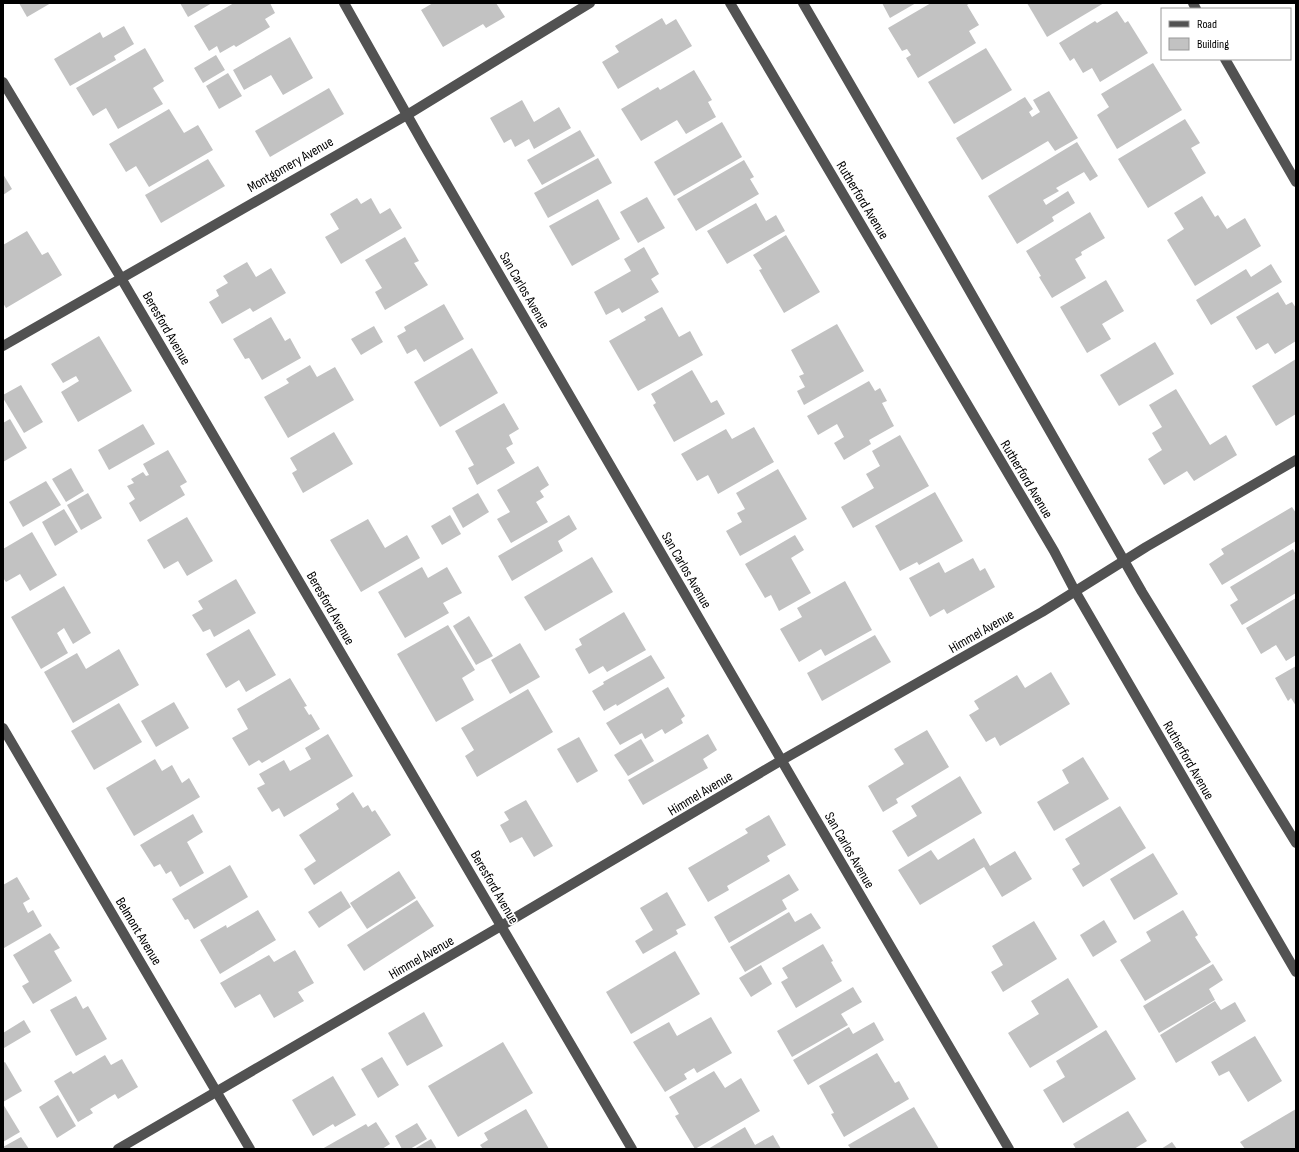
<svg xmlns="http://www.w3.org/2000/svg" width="1299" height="1152" font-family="'Sofia Sans Condensed',sans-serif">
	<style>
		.building { fill: #c2c2c2 }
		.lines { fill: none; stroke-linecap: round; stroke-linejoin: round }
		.minor { stroke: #525252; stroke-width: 10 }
		.labels { text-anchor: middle; stroke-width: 3.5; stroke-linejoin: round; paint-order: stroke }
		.street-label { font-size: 14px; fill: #000; stroke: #fff }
	</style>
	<rect width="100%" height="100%" fill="#fff"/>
	<!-- building -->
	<g class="building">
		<path d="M19 3H51L27 17Z"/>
		<path d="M180 3H212L188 17Z"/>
		<path d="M234 3H270L275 13 265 19 270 27 236 47 234 45 220 53 217 46 209 51 194 26Z"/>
		<path d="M433 3H496L505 17 486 28 483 24 443 47 421 10Z"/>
		<path d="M882 3H916L890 18Z"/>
		<path d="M931 3H970L967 5 979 25 969 31 976 43 918 78 906 58 911 55 907 49 902 51 888 28Z"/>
		<path d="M1027 3H1104L1047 37Z"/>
		<path d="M1117 11 1125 23 1128 21 1148 53 1100 82 1092 68 1083 73 1074 58 1070 61 1059 43 1095 21 1097 23Z"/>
		<path d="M662 18 666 25 676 19 692 46 618 89 602 62 619 52 615 46Z"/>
		<path d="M124 26 134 44 114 56 116 60 70 86 54 59 100 32 103 38Z"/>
		<path d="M290 37 313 78 283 95 271 75 244 90 233 70Z"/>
		<path d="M145 48 164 81 153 88 163 104 118 129 106 108 93 116 76 88Z"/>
		<path d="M986 48 1012 90 954 124 928 82Z"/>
		<path d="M216 55 225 70 203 83 194 68Z"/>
		<path d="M1153 63 1182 110 1117 149 1097 115 1109 107 1101 94Z"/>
		<path d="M694 70 712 100 708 102 716 117 686 134 677 120 641 141 621 109 658 87 660 90Z"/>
		<path d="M228 73 242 96 219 109 206 86Z"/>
		<path d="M329 88 344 114 270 157 255 131Z"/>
		<path d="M1049 91 1078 138 1055 151 1048 141 982 180 956 138 1025 97 1033 109 1029 112 1032 117 1040 112 1033 100Z"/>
		<path d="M522 100 534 122 559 107 571 128 534 149 529 139 515 147 511 139 504 143 490 118Z"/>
		<path d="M169 109 184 133 198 125 213 150 149 187 136 166 126 172 109 144Z"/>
		<path d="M1185 119 1200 143 1191 148 1206 173 1148 208 1118 159Z"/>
		<path d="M722 122 742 157 674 196 654 162Z"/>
		<path d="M580 130 595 156 542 185 527 160Z"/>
		<path d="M1077 142 1098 176 1090 181 1084 172 1056 188 1059 191 1043 200 1046 205 1068 191 1075 203 1052 217 1054 221 1017 244 988 196Z"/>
		<path d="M598 158 612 183 548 218 534 193Z"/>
		<path d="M208 159 225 186 161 223 145 195Z"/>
		<path d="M744 160 754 177 750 179 759 194 696 231 677 199Z"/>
		<path d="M3 174 12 189 3 195Z"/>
		<path d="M1202 196 1215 217 1218 215 1227 229 1245 218 1261 246 1195 286 1167 240 1184 229 1174 213Z"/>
		<path d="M647 197 665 228 638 243 620 212Z"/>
		<path d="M357 198 361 204 371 198 380 214 390 208 402 228 341 264 325 237 339 229 330 214Z"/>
		<path d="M598 199 620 239 572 266 549 226Z"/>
		<path d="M756 203 766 221 776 215 785 231 727 264 707 231Z"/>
		<path d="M1090 212 1105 238 1081 252 1082 255 1075 259 1086 278 1052 298 1039 277 1041 276 1026 251Z"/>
		<path d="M27 231 42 255 48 252 62 275 6 308 3 303V245Z"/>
		<path d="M786 235 820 292 784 313 759 270 762 269 753 255Z"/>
		<path d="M405 237 419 261 414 263 428 285 385 310 375 292 382 288 365 260Z"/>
		<path d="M644 247 659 274 651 279 659 292 622 313 619 308 606 315 594 292 631 271 624 259Z"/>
		<path d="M247 262 256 277 271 268 286 293 253 312 250 308 222 324 209 302 219 296 216 290 228 283 223 276Z"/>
		<path d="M1271 264 1282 282 1211 325 1196 300 1246 269 1251 277Z"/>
		<path d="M1106 280 1124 311 1102 324 1111 339 1087 353 1060 307Z"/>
		<path d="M1278 292 1286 305 1292 302 1296 308V341L1275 354 1268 343 1256 350 1236 317Z"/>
		<path d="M444 304 464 339 424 362 416 349 407 354 397 336 406 331 404 327Z"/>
		<path d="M662 307 679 337 690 331 703 355 638 391 609 341 646 320 644 317Z"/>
		<path d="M271 317 285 341 290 338 301 358 262 380 249 358 245 359 233 339Z"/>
		<path d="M837 324 864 371 804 405 797 391 805 387 799 376 804 374 791 350Z"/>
		<path d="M374 326 383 342 361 355 351 339Z"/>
		<path d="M99 336 132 391 78 422 61 392 79 381 76 376 63 383 51 364Z"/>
		<path d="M1155 342 1174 374 1119 406 1100 375Z"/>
		<path d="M472 348 498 393 440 427 414 382Z"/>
		<path d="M1296 359V414L1276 426 1252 386Z"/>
		<path d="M310 365 317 377 335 367 354 400 288 438 264 397 289 383 286 379Z"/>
		<path d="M692 370 711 403 717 400 725 414 674 442 653 405 656 403 651 394Z"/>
		<path d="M869 381 875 391 880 388 887 401 882 403 894 426 869 440 871 444 844 460 834 443 844 437 837 424 818 435 807 416Z"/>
		<path d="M21 385 43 422 24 433 3 398V395Z"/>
		<path d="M1176 389 1210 445 1226 435 1237 455 1194 481 1187 471 1164 485 1148 459 1162 450 1152 433 1162 427 1149 405Z"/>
		<path d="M504 403 519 429 509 435 513 444 506 448 515 463 477 485 468 468 474 465 455 431Z"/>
		<path d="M10 419 27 448 3 462V423Z"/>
		<path d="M143 424 155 444 109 470 98 450Z"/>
		<path d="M754 427 774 462 718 494 708 475 697 481 681 454 726 429 732 439Z"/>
		<path d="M334 432 353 464 303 493 292 473 297 470 290 458Z"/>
		<path d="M900 435 929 486 853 528 841 507 874 488 866 474 880 466 872 451Z"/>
		<path d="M168 450 187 482 180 486 185 495 140 522 129 503 135 499 127 486 134 483 131 479 143 472 146 476 149 475 143 464Z"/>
		<path d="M538 466 549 485 540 491 544 497 536 502 548 522 511 543 497 519 510 512 497 490Z"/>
		<path d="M71 468 84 491 66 502 52 479Z"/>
		<path d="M778 469 807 519 740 556 726 531 742 522 737 513 745 509 736 493Z"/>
		<path d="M46 481 61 505 23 527 9 502Z"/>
		<path d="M935 492 963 541 919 565 917 562 900 571 875 526Z"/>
		<path d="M88 493 102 518 81 530 67 505Z"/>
		<path d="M478 493 489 512 463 528 452 508Z"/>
		<path d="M1292 507 1296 513V541L1222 585 1209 564 1224 554 1221 549Z"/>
		<path d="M64 509 78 532 55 546 42 522Z"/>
		<path d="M450 515 461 534 442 545 431 526Z"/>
		<path d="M569 515 577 529 558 541 563 551 512 581 498 556Z"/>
		<path d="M187 517 213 561 187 576 178 561 164 569 147 540Z"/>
		<path d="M368 519 385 548 407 535 420 558 361 592 330 540Z"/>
		<path d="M32 532 57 575 30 591 20 574 6 582 3 578V549Z"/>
		<path d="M795 535 804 550 791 558 811 593 779 611 771 595 765 598 745 564Z"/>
		<path d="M1293 549 1296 555V593L1242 625 1230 605 1238 600 1230 587Z"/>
		<path d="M592 557 613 592 545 631 524 597Z"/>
		<path d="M973 558 980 571 985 568 995 587 947 614 944 609 930 617 909 578 939 562 945 573Z"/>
		<path d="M422 567 428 578 447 567 462 593 443 603 449 613 405 638 378 592Z"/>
		<path d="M236 579 256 613 214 637 210 629 203 632 192 615 203 609 198 601Z"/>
		<path d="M845 581 872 630 825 656 821 649 799 662 780 629 802 617 797 608Z"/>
		<path d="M64 586 91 633 73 644 64 628 57 633 68 653 41 669 11 617Z"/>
		<path d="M1296 598V655L1286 661 1276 645 1261 654 1246 628Z"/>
		<path d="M624 612 646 650 607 672 603 666 589 674 575 649 582 645 579 639Z"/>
		<path d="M469 616 493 656 476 665 453 626Z"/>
		<path d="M448 625 475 670 462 678 474 700 436 722 397 654Z"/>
		<path d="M249 629 276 675 246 692 239 680 226 688 206 654Z"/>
		<path d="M875 635 891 662 822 701 807 673Z"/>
		<path d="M520 643 540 677 510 694 491 660Z"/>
		<path d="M119 649 139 685 73 723 44 672 77 653 86 669Z"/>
		<path d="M651 655 665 678 617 706 616 704 604 711 592 691 604 684 603 682Z"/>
		<path d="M1296 666V706L1291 698 1288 701 1275 678Z"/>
		<path d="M1051 672 1070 704 1000 746 995 737 986 742 969 715 979 709 974 701 1017 675 1025 688Z"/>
		<path d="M290 678 307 706 304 707 309 715 311 714 320 729 262 763 259 760 249 766 232 738 248 729 237 709Z"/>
		<path d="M668 687 685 716 681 719 683 723 665 734 662 729 645 739 642 733 620 745 606 723Z"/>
		<path d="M528 689 553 732 477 777 465 756 474 750 461 728Z"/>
		<path d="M174 702 189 728 156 747 141 721Z"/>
		<path d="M119 703 142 742 94 770 71 731Z"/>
		<path d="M927 730 949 767 896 799 898 803 883 812 868 786 904 764 894 749Z"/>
		<path d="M328 734 353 776 284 817 279 808 272 812 257 788 265 784 259 774 284 760 290 771 311 759 305 748Z"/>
		<path d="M708 734 717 750 703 759 708 768 643 805 628 780Z"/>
		<path d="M579 737 598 771 577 783 557 749Z"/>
		<path d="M641 739 654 761 628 776 614 755Z"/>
		<path d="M1083 757 1109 799 1054 831 1037 802 1069 783 1062 770Z"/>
		<path d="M155 759 162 771 172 765 182 783 189 778 200 797 134 836 106 788Z"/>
		<path d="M960 776 982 813 908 857 892 831 917 816 911 806Z"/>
		<path d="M353 792 363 808 368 805 372 812 375 810 391 835 314 885 304 869 316 861 299 835 339 809 336 804Z"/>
		<path d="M526 800 553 846 534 857 522 837 510 843 500 825 509 820 504 812Z"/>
		<path d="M1120 806 1146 848 1083 887 1072 869 1080 864 1065 839Z"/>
		<path d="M193 814 203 832 187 842 204 873 180 887 171 871 166 874 160 864 154 867 140 845Z"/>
		<path d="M769 815 786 845 767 856 770 861 727 886 729 890 708 902 688 868 748 833 745 829Z"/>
		<path d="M974 838 990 866 1015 851 1032 879 1002 897 984 867 920 905 898 870 931 850 938 860Z"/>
		<path d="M1153 853 1178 894 1134 920 1110 879Z"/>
		<path d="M230 865 248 897 194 929 188 919 185 920 172 899Z"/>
		<path d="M399 871 416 898 367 929 350 903Z"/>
		<path d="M789 874 799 890 782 900 787 909 729 943 714 917Z"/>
		<path d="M17 877 30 899 23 903 28 913 33 910 42 926 4 948 3 885Z"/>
		<path d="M341 891 351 907 319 928 308 912Z"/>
		<path d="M667 892 686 925 676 930 678 934 643 954 635 941 653 930 640 908Z"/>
		<path d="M417 900 434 926 364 971 347 945Z"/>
		<path d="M258 910 276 940 220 974 200 940 226 925 227 928Z"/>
		<path d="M1183 910 1198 935 1195 937 1211 962 1145 1001 1120 960 1151 941 1146 932Z"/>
		<path d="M789 912 795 922 811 913 821 928 745 972 730 947Z"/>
		<path d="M1104 920 1117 942 1093 957 1080 935Z"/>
		<path d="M1034 921 1057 959 1003 992 991 972 1003 965 992 946Z"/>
		<path d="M50 933 60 948 54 951 72 981 33 1004 22 986 29 982 13 955Z"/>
		<path d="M823 944 833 961 831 962 842 981 796 1008 781 982 788 978 782 968Z"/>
		<path d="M295 950 314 983 298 992 304 1001 274 1018 260 994 235 1008 220 983 269 955 274 962Z"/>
		<path d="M675 951 700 994 631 1034 606 992Z"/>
		<path d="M1213 964 1223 980 1209 989 1215 1000 1159 1033 1143 1006Z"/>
		<path d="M761 965 772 984 751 997 739 978Z"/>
		<path d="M1068 978 1098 1027 1030 1068 1008 1033 1039 1014 1031 1001Z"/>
		<path d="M853 987 862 1002 841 1014 848 1025 792 1057 777 1031Z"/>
		<path d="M76 996 83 1009 88 1006 107 1039 76 1056 50 1010Z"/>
		<path d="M1215 1001 1221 1010 1235 1002 1246 1021 1176 1063 1160 1035Z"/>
		<path d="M424 1012 443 1046 407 1066 388 1033Z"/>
		<path d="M711 1017 732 1053 697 1073 694 1068 684 1074 687 1079 665 1092 633 1042 669 1022 677 1036Z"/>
		<path d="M24 1020 31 1032 4 1048 3 1045V1033Z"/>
		<path d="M874 1022 884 1040 808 1085 793 1060 849 1027 853 1034Z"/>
		<path d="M1106 1030 1136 1079 1063 1123 1043 1090 1065 1077 1056 1061Z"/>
		<path d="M1255 1036 1282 1081 1248 1102 1229 1071 1219 1076 1211 1062Z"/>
		<path d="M503 1042 533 1093 458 1137 428 1086Z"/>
		<path d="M877 1053 895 1083 899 1081 909 1099 844 1137 831 1114 834 1113 819 1086Z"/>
		<path d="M105 1055 111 1065 122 1059 138 1087 118 1099 115 1094 90 1109 93 1113 78 1122 54 1081 71 1071 73 1074Z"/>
		<path d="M382 1057 399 1085 378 1098 361 1069Z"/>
		<path d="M5 1062 22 1091 3 1102V1063Z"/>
		<path d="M714 1071 725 1088 741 1078 760 1111 695 1149 675 1116 679 1114 669 1097Z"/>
		<path d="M333 1076 356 1115 335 1127 333 1124 313 1136 292 1100Z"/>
		<path d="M58 1095 76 1126 57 1138 39 1107Z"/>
		<path d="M3 1104 20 1132 3 1142Z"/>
		<path d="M914 1107 939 1149H851L848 1145Z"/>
		<path d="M526 1109 549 1149H483L480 1145 488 1140 484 1133Z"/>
		<path d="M1296 1109V1149H1245L1240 1142Z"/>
		<path d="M1128 1111 1147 1141 1134 1149H1076L1073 1144Z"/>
		<path d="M376 1122 390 1144 382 1149H322L366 1124 368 1127Z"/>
		<path d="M417 1123 427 1139 410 1149H402L395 1136Z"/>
		<path d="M745 1127 755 1145 773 1135 781 1149H708Z"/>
		<path d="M21 1137 29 1149H3V1147Z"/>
		<path d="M431 1139 437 1149H414Z"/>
		<path d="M1172 1142 1177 1149H1161Z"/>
	</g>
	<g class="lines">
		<!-- minor -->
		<g class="minor">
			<path d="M344 3 424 145 804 799 1009 1149"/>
			<path d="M730 3 1054 551 1075 591 1296 972"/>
			<path d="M803 3 944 246 1142 592 1296 843"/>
			<path d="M1193 3 1196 9"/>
			<path d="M1225 59 1296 182"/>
			<path d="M3 82 121 278 632 1149"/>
			<path d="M3 346 407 115 590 3"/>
			<path d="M3 728 250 1149"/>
			<path d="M118 1149 501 926 782 760 1042 612 1146 547 1296 460"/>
		</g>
	</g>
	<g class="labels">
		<!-- street labels -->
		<g class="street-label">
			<text transform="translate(290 164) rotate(-30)" y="5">Montgomery Avenue</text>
			<text transform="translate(863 200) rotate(59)" y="5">Rutherford Avenue</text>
			<text transform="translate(525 290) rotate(60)" y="5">San Carlos Avenue</text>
			<text transform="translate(167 328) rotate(60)" y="5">Beresford Avenue</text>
			<text transform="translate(1027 479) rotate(59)" y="5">Rutherford Avenue</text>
			<text transform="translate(687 570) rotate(60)" y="5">San Carlos Avenue</text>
			<text transform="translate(331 608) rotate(60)" y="5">Beresford Avenue</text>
			<text transform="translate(981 631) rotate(-30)" y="5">Himmel Avenue</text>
			<text transform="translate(1189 760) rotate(60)" y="5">Rutherford Avenue</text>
			<text transform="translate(700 793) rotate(-31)" y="5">Himmel Avenue</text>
			<text transform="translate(850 850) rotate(60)" y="5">San Carlos Avenue</text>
			<text transform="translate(495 887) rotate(60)" y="5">Beresford Avenue</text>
			<text transform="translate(139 931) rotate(59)" y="5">Belmont Avenue</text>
			<text transform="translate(421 957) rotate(-30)" y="5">Himmel Avenue</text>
		</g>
	</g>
	<!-- border -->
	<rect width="1299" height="1152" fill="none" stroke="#000000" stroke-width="8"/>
	<!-- legend -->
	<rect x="1161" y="8" width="130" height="52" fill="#ffffff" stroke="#999999"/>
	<rect x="1169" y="21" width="20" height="6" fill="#525252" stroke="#999999"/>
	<text x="1197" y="28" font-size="12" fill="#000000">Road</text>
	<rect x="1169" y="38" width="20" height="12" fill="#c2c2c2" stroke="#999999"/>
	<text x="1197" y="48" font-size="12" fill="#000000">Building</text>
</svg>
